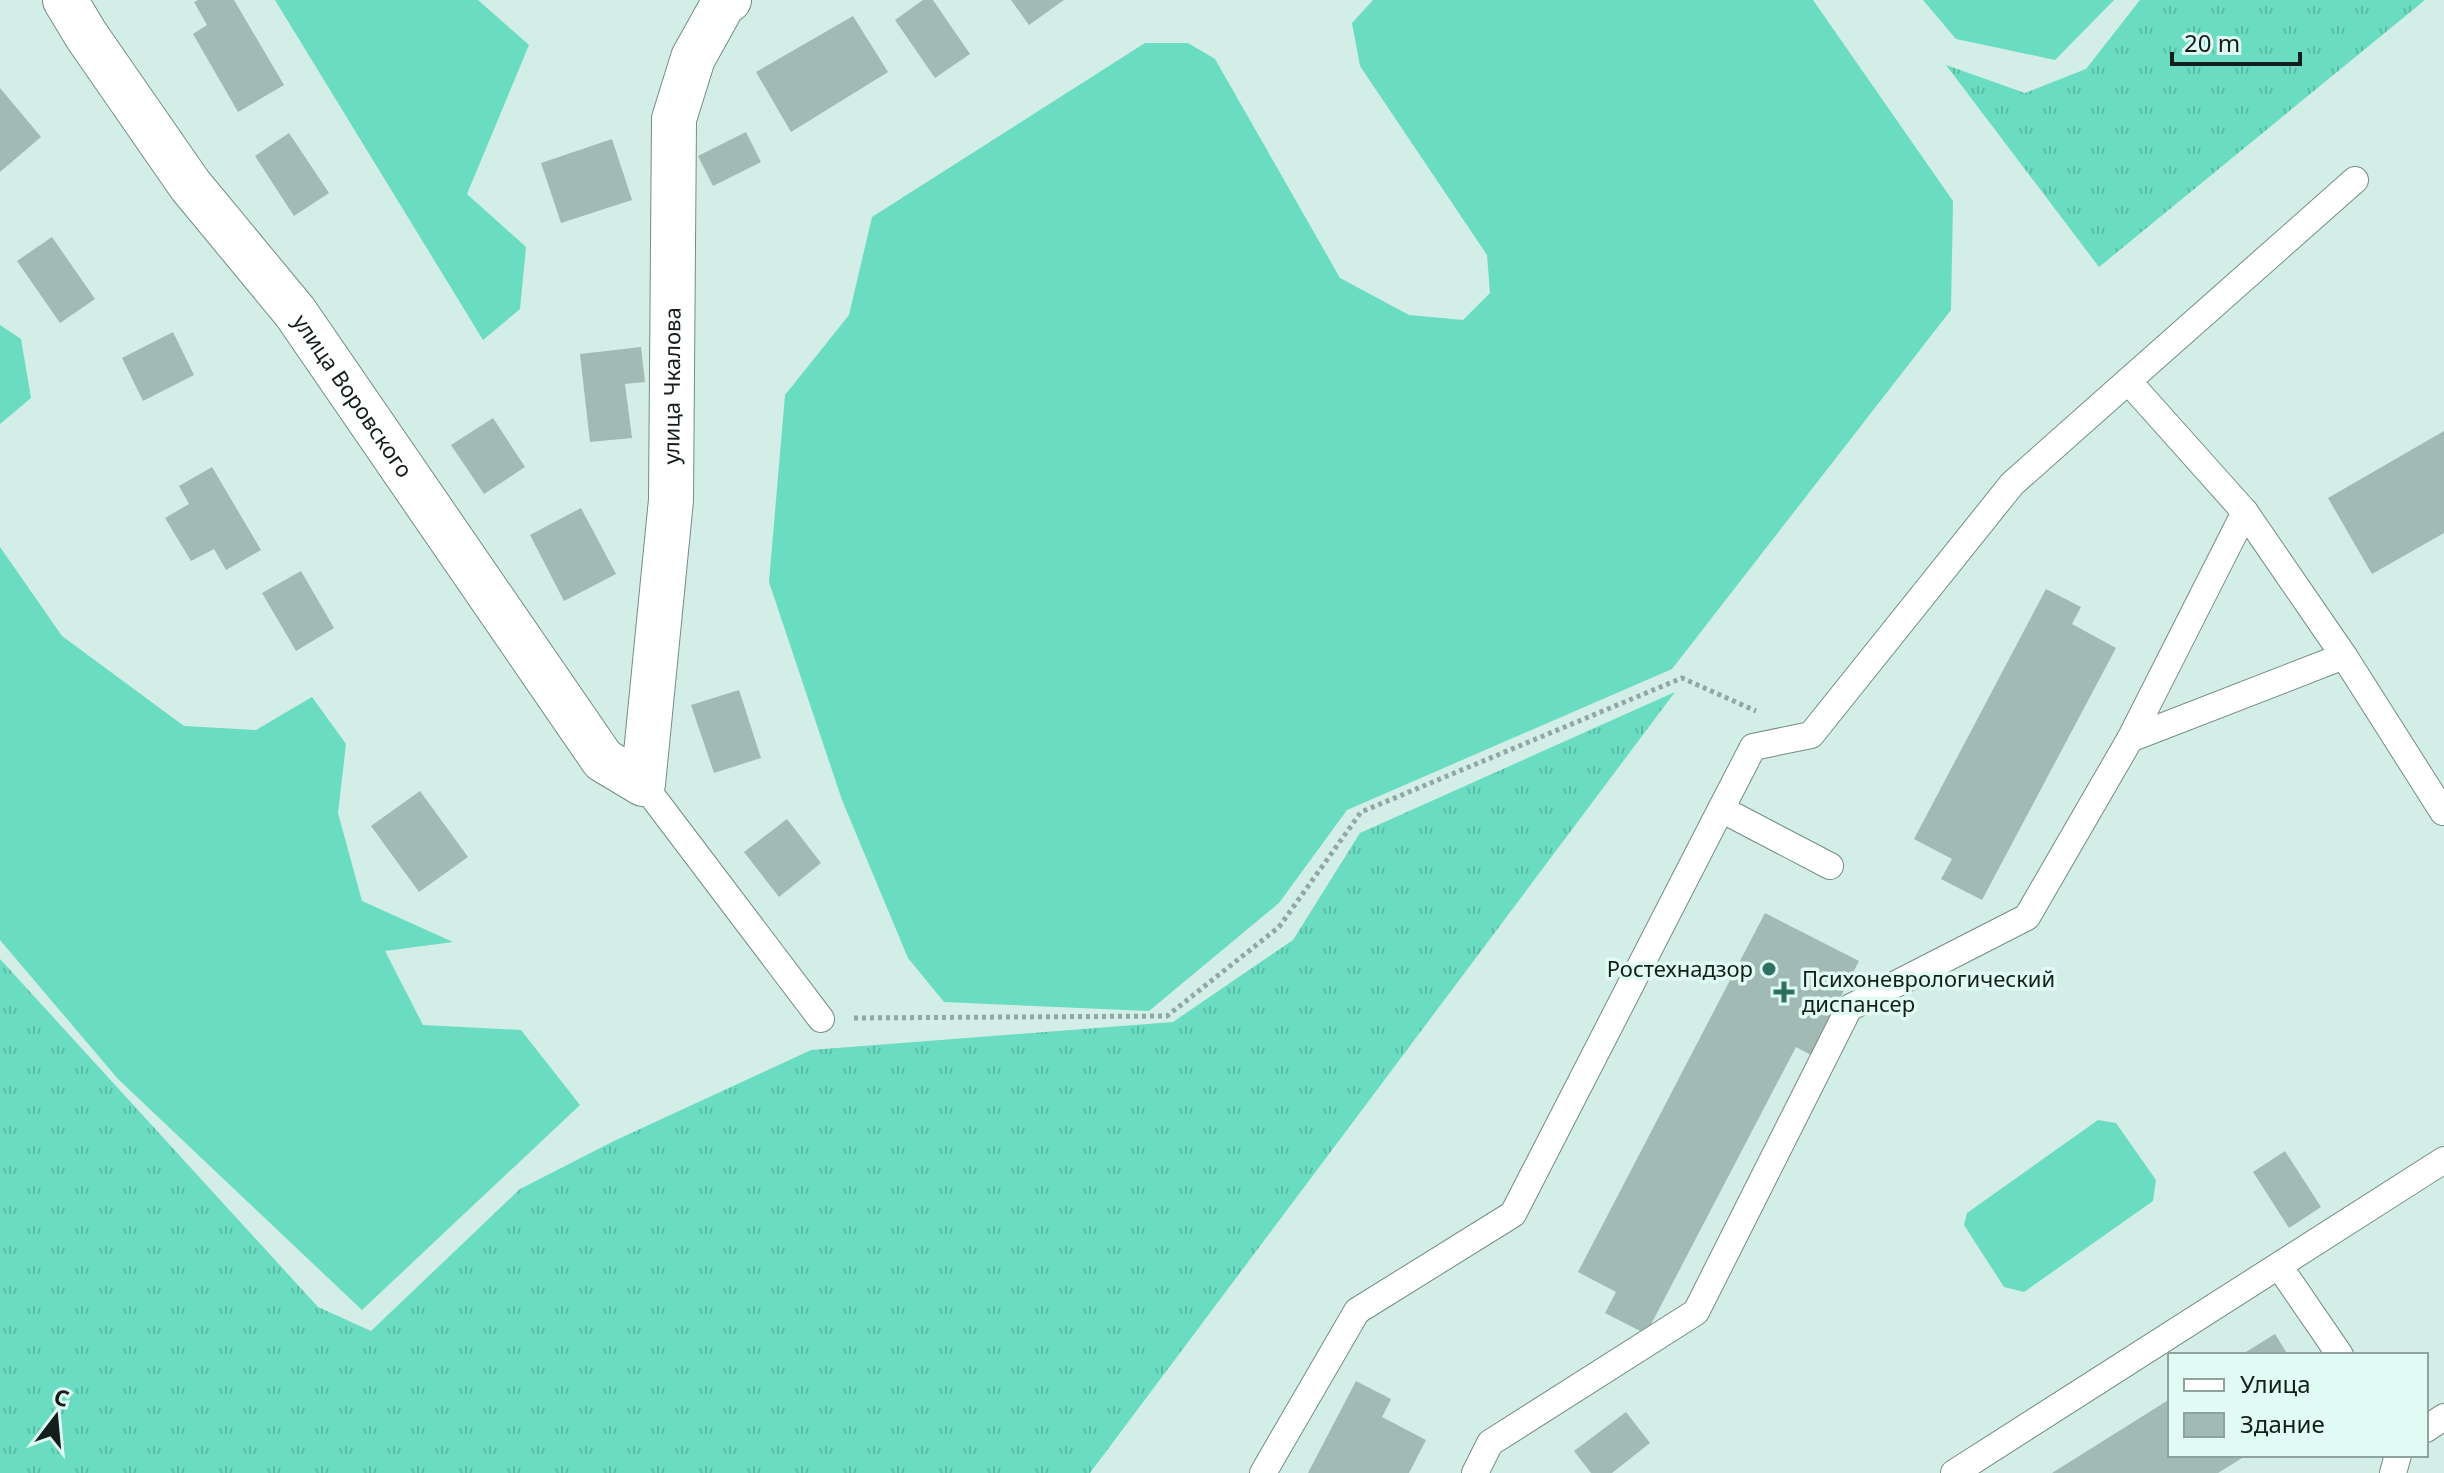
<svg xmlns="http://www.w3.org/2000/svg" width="2444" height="1473" font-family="'Noto Sans',sans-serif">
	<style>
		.grass { fill: url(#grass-tufts) }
		.garden { fill: #6adcc2 }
		.building { fill: #a1bbb4 }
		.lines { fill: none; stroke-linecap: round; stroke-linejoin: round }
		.lane-casing { stroke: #748d86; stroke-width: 28 }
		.street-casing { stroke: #748d86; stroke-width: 46 }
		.path { stroke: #91a7a1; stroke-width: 5; stroke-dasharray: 4 4; stroke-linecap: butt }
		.lane { stroke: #fff; stroke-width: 26 }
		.street { stroke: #fff; stroke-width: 44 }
		.poi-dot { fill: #2e7062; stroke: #e0fbf3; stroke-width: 3 }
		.labels { text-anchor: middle; stroke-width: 7; stroke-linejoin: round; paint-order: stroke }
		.street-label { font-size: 22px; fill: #141e1b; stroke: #e0fbf3 }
		.poi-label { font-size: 22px; fill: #141e1b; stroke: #e0fbf3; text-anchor: end }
	</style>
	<defs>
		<pattern id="grass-tufts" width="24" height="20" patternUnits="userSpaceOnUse" patternTransform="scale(2)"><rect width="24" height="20" fill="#6adcc2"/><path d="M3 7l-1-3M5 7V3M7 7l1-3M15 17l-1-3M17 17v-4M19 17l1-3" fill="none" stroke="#5bbca6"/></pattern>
	</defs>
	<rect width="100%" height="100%" fill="#d2eee6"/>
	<!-- grass -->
	<g class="grass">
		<path d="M2140 0H2425L2099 267 1946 65 2025 93 2086 69Z"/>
		<path d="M1675 692 1090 1473H0V959L318 1307 371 1331 520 1189 614 1141 811 1050 1173 1022 1293 940 1360 833Z"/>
	</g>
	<!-- garden -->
	<g class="garden">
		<path d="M275 0H478L529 45 467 194 526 247 520 309 483 340Z"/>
		<path d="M1373 0H1813L1953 201 1951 310 1672 669 1347 810 1279 903 1149 1011 944 1002 908 958 842 800 769 582 785 395 849 315 872 217 1145 43H1188L1215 59 1340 278 1409 315 1463 320 1490 293 1487 255 1360 66 1352 23Z"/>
		<path d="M1923 0H2114L2055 60 1956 39Z"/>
		<path d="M0 325 21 339 31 398 0 424Z"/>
		<path d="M0 547 62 636 184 726 256 730 312 697 346 744 338 813 362 901 453 942 385 951 423 1025 521 1030 580 1105 362 1310 118 1079 0 940Z"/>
		<path d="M2098 1120 2116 1123 2156 1180 2153 1201 2024 1292 2004 1287 1964 1225 1967 1213Z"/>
	</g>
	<!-- building -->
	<g class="building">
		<path d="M198 0H234L284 85 238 112 193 34 207 25 194 2Z"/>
		<path d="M923 0H933L970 54 935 78 895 20Z"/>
		<path d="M1011 0H1064L1029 25Z"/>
		<path d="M853 16 888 72 791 132 756 72Z"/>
		<path d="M0 88 41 137 0 172Z"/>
		<path d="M746 132 761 162 713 186 698 156Z"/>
		<path d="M289 133 329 193 294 216 255 156Z"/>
		<path d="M612 139 632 200 561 223 541 163Z"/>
		<path d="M52 237 95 299 60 323 17 261Z"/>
		<path d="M173 332 194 375 143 401 122 358Z"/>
		<path d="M641 347 645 382 625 384 632 438 590 442 580 354Z"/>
		<path d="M493 418 525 467 484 494 451 445Z"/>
		<path d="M2444 431V533L2372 574 2328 498Z"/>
		<path d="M212 467 261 550 226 570 214 549 191 561 165 518 189 504 179 486Z"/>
		<path d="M581 508 616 574 564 601 530 535Z"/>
		<path d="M301 571 334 628 296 651 262 593Z"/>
		<path d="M2046 589 2081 607 2072 624 2116 648 1982 900 1941 879 1952 859 1914 839Z"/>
		<path d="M739 690 761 758 714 773 691 705Z"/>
		<path d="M420 791 468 857 419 892 371 826Z"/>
		<path d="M787 819 821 863 779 897 744 852Z"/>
		<path d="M1765 913 1859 961 1811 1055 1796 1047 1646 1334 1605 1313 1616 1292 1578 1272Z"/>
		<path d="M2285 1151 2321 1207 2289 1228 2253 1172Z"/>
		<path d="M2275 1334 2288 1355H2241Z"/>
		<path d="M1356 1381 1391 1399 1382 1417 1426 1440 1409 1473H1308Z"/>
		<path d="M2170 1399V1455H2247L2218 1473H2052Z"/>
		<path d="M1626 1412 1650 1443 1612 1473H1591L1574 1451Z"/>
	</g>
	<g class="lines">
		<!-- lane casing -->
		<g class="lane-casing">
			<g id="lane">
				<path d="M2128 381 2355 180"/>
				<path d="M2130 739 2245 512"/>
				<path d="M643 784 821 1019"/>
				<path d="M1721 809 1753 747 1811 735 2012 484 2128 381 2245 512 2344 656"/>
				<path d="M2279 1266 2340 1355"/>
				<path d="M2426 1429 2444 1417"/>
				<path d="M1263 1473 1357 1311 1513 1214 1721 809 1830 866"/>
				<path d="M1475 1473 1490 1443 1696 1312 1849 1008 2027 917 2130 739 2344 656 2443 812"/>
				<path d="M1954 1473 2444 1160"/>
				<path d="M2393 1473 2398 1455"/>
			</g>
		</g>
		<!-- street casing -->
		<g class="street-casing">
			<g id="street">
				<path id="s1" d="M65 0 86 35 190 185 295 312 603 760 643 784 671 500 674 119 693 58 723 4 729 0"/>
			</g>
		</g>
		<!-- path -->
		<path class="path" d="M854 1018 1167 1016 1279 927 1361 812 1682 678 1756 711"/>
		<!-- lane -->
		<use href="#lane" class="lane"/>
		<!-- street -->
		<use href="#street" class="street"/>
	</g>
	<!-- markers -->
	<g class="poi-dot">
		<circle cx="1769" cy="969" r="8"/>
		<path d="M1780 980h8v8h8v8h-8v8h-8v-8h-8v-8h8z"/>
	</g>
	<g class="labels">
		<!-- street labels -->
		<g class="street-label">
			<text dy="8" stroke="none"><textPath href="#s1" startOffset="1378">улица Чкалова</textPath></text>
			<text dy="8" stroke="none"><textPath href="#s1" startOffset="490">улица Воровского</textPath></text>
		</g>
		<!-- poi labels -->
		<g class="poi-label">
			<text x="1753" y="977">Ростехнадзор</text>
			<text x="1802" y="987" text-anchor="start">Психоневрологический<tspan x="1802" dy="25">диспансер</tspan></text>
		</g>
	</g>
	<!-- legend -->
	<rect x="2168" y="1353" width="260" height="104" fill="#e0fbf3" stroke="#8ea39d" stroke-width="2"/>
	<rect x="2184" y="1379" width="40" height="12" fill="#ffffff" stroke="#8ea39d" stroke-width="2"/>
	<text x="2240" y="1393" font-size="24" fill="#141e1b">Улица</text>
	<rect x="2184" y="1413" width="40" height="24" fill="#a1bbb4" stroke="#8ea39d" stroke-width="2"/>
	<text x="2240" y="1433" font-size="24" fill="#141e1b">Здание</text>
	<!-- north arrow -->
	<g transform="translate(56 1417) rotate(16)" stroke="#e0fbf3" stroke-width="6" paint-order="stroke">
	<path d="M0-6L14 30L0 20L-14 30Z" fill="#141e1b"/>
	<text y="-12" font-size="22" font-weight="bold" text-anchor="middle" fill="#141e1b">С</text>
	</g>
	<!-- scale -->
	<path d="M2172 52v12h128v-12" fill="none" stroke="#141e1b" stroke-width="4"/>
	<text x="2184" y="52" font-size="24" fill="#141e1b" stroke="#e0fbf3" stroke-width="6" paint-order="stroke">20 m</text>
</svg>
